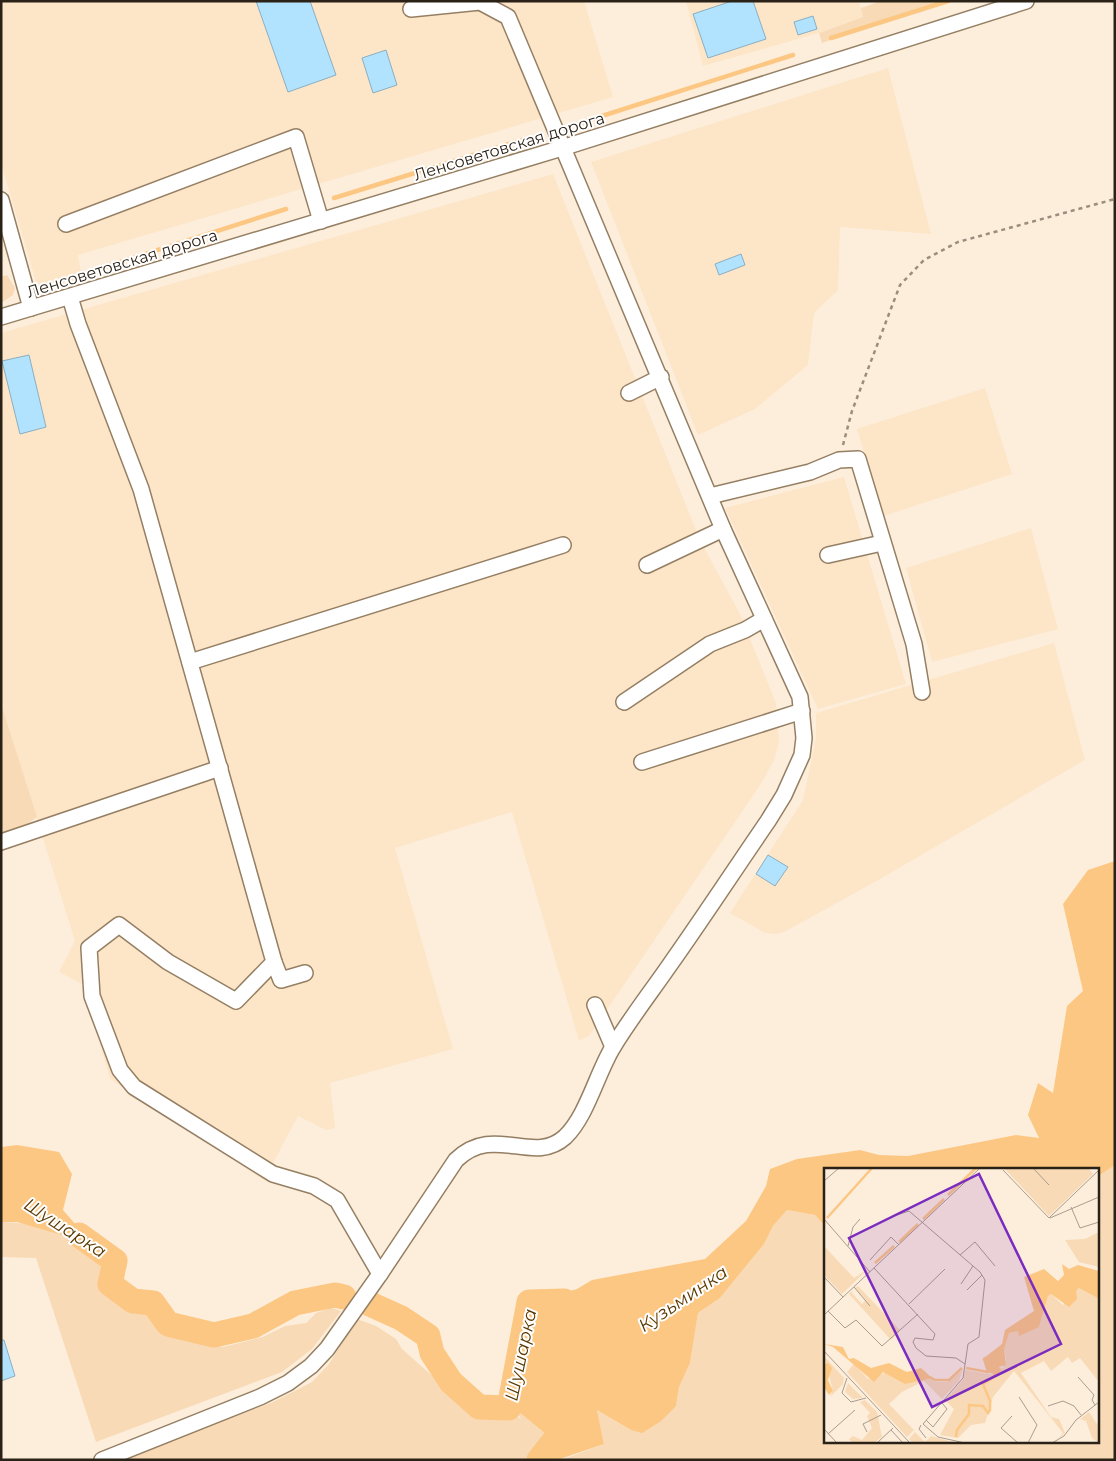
<svg xmlns="http://www.w3.org/2000/svg" width="1116" height="1461" font-family="Montserrat,sans-serif">
	<style>
		.built { fill: #fde5c8 }
		.green { fill: #f8dab6 }
		.water { fill: #fcc783 }
		.lines { fill: none; stroke-linecap: round; stroke-linejoin: round }
		.stream { stroke: #fcc783; stroke-width: 4.5 }
		.river { stroke: #fcc783; stroke-width: 25 }
		.building { fill: #b2e3fe; stroke: #8aaec2 }
		.minor-casing { stroke: #957f63; stroke-width: 18 }
		.path { stroke: #998d7e; stroke-width: 2.5; stroke-dasharray: 4 4; stroke-linecap: butt }
		.minor { stroke: #fff; stroke-width: 15 }
		.labels { text-anchor: middle; stroke-width: 4; stroke-linejoin: round; paint-order: stroke }
		.street-label { font-size: 16px; fill: #2b2217; stroke: #fff }
		.water-label { font-size: 18px; font-style: italic; fill: #5b3900; stroke: #fff }
		.inset-river { fill: none; stroke: #fcc783; stroke-width: 2.5 }
		.inset-road { fill: none; stroke: #a99c8d; stroke-width: 1 }
		.view { fill: #7b2cbf; fill-opacity: 0.15; stroke: #7b2cbf; stroke-width: 2.5 }
		.inset-edge { fill: none; stroke: #2b2217; stroke-width: 2.5 }
	</style>
	<rect width="100%" height="100%" fill="#fdeedc"/>
	<!-- built -->
	<g class="built">
		<path d="M1 1H584L613 97 78 255 82 278 39 292 1 163Z"/>
		<path d="M686 1H859L863 17 819 33 703 66Z"/>
		<path d="M888 68 931 234 840 227 838 290 814 313 808 365 755 409 698 435 591 162Z"/>
		<path d="M553 174 700 540 740 614 776 703 779 742 774 760 761 784 589 1036 579 1041 512 812 395 848 453 1049 330 1083 335 1128 326 1130 298 1116 264 1180 110 1079 84 985 59 972 75 941 1 704V333Z"/>
		<path d="M985 388 1012 474 884 516 857 429Z"/>
		<path d="M844 477 906 684 818 709 725 508Z"/>
		<path d="M1031 528 1058 629 932 662 906 568Z"/>
		<path d="M1054 643 1085 760 880 879 786 931 776 934 765 933 730 913 803 800 816 738V713Z"/>
	</g>
	<!-- green -->
	<g class="green">
		<path d="M881 1H945L822 43 819 33 863 17 861 8Z"/>
		<path d="M7 275 15 288 13 295 1 303V277Z"/>
		<path d="M1 704 37 817 22 828 1 836Z"/>
		<path d="M1115 1165V1460H561L604 1444 597 1410 631 1430 676 1406 679 1387 690 1363 698 1313 720 1298 764 1244 773 1226 787 1210 815 1215 825 1226V1442H1097V1177Z"/>
		<path d="M1 1222C36 1222 87 1237 110 1265L102 1286 108 1297 130 1313 145 1314 167 1333 192 1342 223 1347 263 1337 285 1326 306 1323 316 1313 331 1308 341 1311 312 1349 282 1372 96 1442 36 1258 1 1257Z"/>
		<path d="M357 1319 376 1326 396 1339 402 1349 437 1380 448 1365 462 1385V1396L473 1397C484 1409 506 1409 521 1419L513 1407 547 1435 557 1460H120V1458L271 1403 312 1382 329 1364Z"/>
	</g>
	<!-- water -->
	<g class="water">
		<path d="M1115 861V1165L1097 1177V1170H825V1226L815 1215 787 1210 773 1226 764 1244 720 1298 698 1313 690 1363 679 1387 676 1406 661 1421 642 1433 631 1430 597 1410 604 1444 557 1460 547 1435 513 1407 532 1301 577 1289 592 1280 705 1259 746 1221 766 1186 770 1169 797 1159 860 1150 879 1155 908 1156 1016 1135 1039 1138 1028 1115 1038 1083 1053 1093 1067 1006 1083 991 1063 904 1088 870Z"/>
		<path d="M17 1145 59 1152 72 1174 63 1210 83 1233 109 1251 104 1259 79 1240 17 1222H1V1147Z"/>
	</g>
	<g class="lines">
		<!-- stream -->
		<g class="stream">
			<path d="M831 38 948 1"/>
			<path d="M580 123 793 55"/>
			<path d="M334 198 525 139"/>
			<path d="M95 270 286 209"/>
		</g>
		<!-- river -->
		<g class="river">
			<path d="M79 1235 115 1261 110 1284 133 1301 153 1303 168 1324 214 1335 253 1326 295 1303 335 1295 344 1297"/>
			<path d="M370 1304 401 1318 428 1336 432 1353 451 1382 479 1407 509 1408 529 1302 564 1301"/>
			<path d="M539 1460 572 1418"/>
		</g>
	</g>
	<!-- building -->
	<g class="building">
		<path d="M256 1H310L336 75 288 92Z"/>
		<path d="M732 1H753L766 39 708 58 693 14Z"/>
		<path d="M813 16 817 29 798 35 794 22Z"/>
		<path d="M386 50 397 85 373 93 362 58Z"/>
		<path d="M741 254 745 265 719 275 715 264Z"/>
		<path d="M29 355 46 427 20 434 2 361Z"/>
		<path d="M768 855 788 867 775 886 756 874Z"/>
		<path d="M1 1340H4L15 1376 1 1381Z"/>
	</g>
	<g class="lines">
		<!-- minor casing -->
		<g class="minor-casing">
			<g id="minor">
				<path d="M1 200 31 308"/>
				<path d="M66 224 296 137 321 221"/>
				<path d="M70 297 78 324 141 489 274 962 236 1001 168 962 119 925 89 948 92 996 120 1070 134 1087 273 1174 314 1186 337 1200 380 1274"/>
				<path d="M1 317 562 148 1026 1"/>
				<path d="M629 393 661 377"/>
				<path d="M710 496 810 472 839 460 858 459 914 644 922 692"/>
				<path d="M828 555 882 543"/>
				<path d="M647 565 723 529"/>
				<path d="M190 662 563 545"/>
				<path d="M624 702 710 644 745 630 764 619"/>
				<path d="M642 762 802 711"/>
				<path d="M1 842 220 768"/>
				<path d="M274 962 281 980 305 973"/>
				<path d="M595 1005 613 1047"/>
				<path d="M102 1460 260 1397 288 1383 311 1366 327 1349 380 1274 456 1160C494 1123 533 1166 565 1137 587 1116 597 1073 613 1047 630 1019 651 992 669 966 703 918 735 869 768 821L784 795 802 755 804 738 800 697 723 529 508 17 480 2 411 9"/>
			</g>
		</g>
		<!-- path -->
		<path class="path" d="M843 445 852 411 900 285 924 260 958 242 1115 199"/>
		<!-- minor -->
		<use href="#minor" class="minor"/>
	</g>
	<g class="labels">
		<!-- street labels -->
		<g class="street-label">
			<text transform="translate(509 146) rotate(-17)" y="6">Ленсоветовская дорога</text>
			<text transform="translate(122 263) rotate(-17)" y="6">Ленсоветовская дорога</text>
		</g>
		<!-- water labels -->
		<g class="water-label">
			<text transform="translate(65 1228) rotate(33)" y="6">Шушарка</text>
			<text transform="translate(683 1299) rotate(-34)" y="6">Кузьминка</text>
			<text transform="translate(521 1355) rotate(-78)" y="6">Шушарка</text>
		</g>
	</g>
	<!-- overview -->
	<g transform="translate(824 1168)">
		<rect width="275" height="275" fill="#fdeedc"/>
		<path d="M180 0H264L269 6 225 48ZM275 64V99L255 94 241 72 261 71ZM0 78 30 110 43 102 18 126 0 107ZM34 118 76 162 67 172 25 126 29 122 28 125 38 136 42 132 31 120ZM255 120 275 131V214L256 190 248 195 244 189 227 203 220 193 197 205 227 249 235 251 241 265 233 272 239 265 190 203 169 229 161 255 147 257 134 270 116 267 130 241 121 232 139 212 141 202 172 207 174 199 179 200 182 192 180 182 185 165 194 163 196 166 215 159 224 128 227 126 239 137ZM0 188 20 210 19 216 6 229 9 223ZM30 196 44 211 63 204 77 213 105 209 111 214H123L139 202 135 213 118 231 100 213 78 224 65 236 90 262 83 269 23 204ZM24 215 38 229V230L29 231 21 224ZM41 232 53 244 58 269 50 275H28L25 271 29 268 38 272 48 260 43 248 46 245 36 234ZM265 244 275 259V275L268 270 262 253 256 251ZM91 264 101 274 107 268 132 275H89L85 271Z" fill="#f8dab6"/>
		<path d="M238 96 245 101 254 97 275 103V131L255 120 252 123 253 131 245 139 227 126 224 128 215 159 195 168 194 163 185 165 180 182 182 197 175 199 177 203 172 207 164 204 160 190 178 176 181 162 210 143 200 109 220 101 234 113 240 107ZM0 176 19 179 25 191 30 190 47 200 65 195 83 204 97 200 108 210 81 216 59 204 50 214 9 179ZM4 195 8 200 4 212 9 223 5 227 0 219V196Z" fill="#fcc783"/>
		<path class="inset-river" d="M124 27 152 0M3 50 48 0M99 51 120 31M75 74 94 56M51 95 70 78M142 200 164 204 160 191 164 189M106 209 111 212H125L138 200M132 269 133 262 145 246V237L159 238 164 245 166 242V233L159 216 170 209 171 203"/>
		<path class="inset-road" d="M209 0 225 17M179 2 225 50 275 2M0 13 15 0M247 39 256 60 275 54M73 47 85 43 156 104 161 112 155 169 144 176 139 210 99 256 114 269 141 275M226 50 275 29M0 51 46 104M24 78 29 59 36 51M136 87 151 74 171 98M46 92 67 69 75 77M50 100 111 166 109 172 91 170 89 174 92 180 102 188 132 190 141 196M0 109 19 129M137 116 149 98M30 119 46 138M143 122 158 107M85 136 121 101M4 143 21 160 32 152 58 178 94 146M0 147 156 0M0 183 86 275M254 209 270 227 268 232 271 237M23 210 18 225 27 234 42 230M195 229 213 257 204 275M224 238 239 233 250 238 257 247M188 248 177 260 194 275M102 252 109 259 123 241 118 235M97 257 95 261 102 270M0 261 13 275M67 262 79 275M43 264 39 256 57 247M4 266 31 242M53 275 69 260M228 275 240 268 252 252 275 234"/>
		<path class="view" d="M155 6 237 176 108 239 25 70Z"/>
		<rect width="275" height="275" class="inset-edge"/>
	</g>
	<!-- border -->
	<rect width="1116" height="1461" fill="none" stroke="#2b2217" stroke-width="5"/>
</svg>
